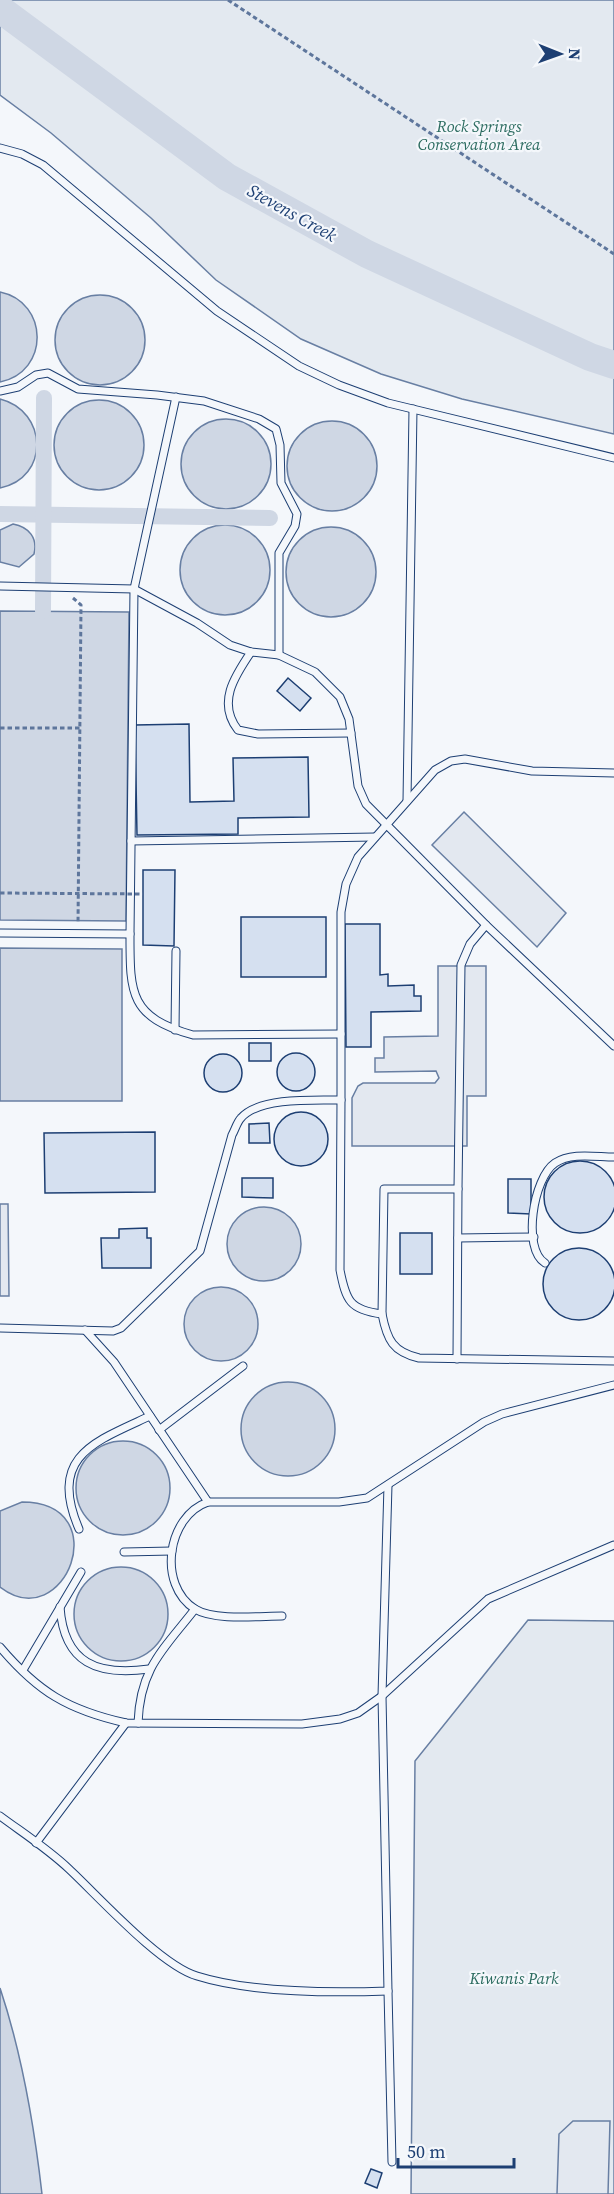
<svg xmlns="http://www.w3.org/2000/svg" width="614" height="2194" font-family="'Source Serif 4',serif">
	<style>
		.green { fill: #e3e9f0; stroke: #687fa3; stroke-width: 1.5 }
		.parking { fill: #e3e8f0; stroke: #687fa3; stroke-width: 1.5 }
		.water { fill: #cfd7e4; stroke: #687fa3; stroke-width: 1.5 }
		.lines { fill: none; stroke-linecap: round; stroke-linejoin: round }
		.canal { stroke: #cfd7e4; stroke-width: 16 }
		.river { stroke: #cfd7e4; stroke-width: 28 }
		.building { fill: #d5e0f0; stroke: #1d3f73; stroke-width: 1.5 }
		.service-casing { stroke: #1d3f73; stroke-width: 9 }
		.path { stroke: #5e769c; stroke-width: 3; stroke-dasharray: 4.5 3; stroke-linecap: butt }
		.service { stroke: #f4f7fb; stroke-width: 7 }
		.path-bridge { stroke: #5e769c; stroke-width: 3; stroke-dasharray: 4.5 3; stroke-linecap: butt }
		.labels { text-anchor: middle; stroke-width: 4.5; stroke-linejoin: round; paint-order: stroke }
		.park-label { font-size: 16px; font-style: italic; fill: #2c6c60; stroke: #f4f7fb }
		.water-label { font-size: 18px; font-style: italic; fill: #1d3f73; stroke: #f4f7fb }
	</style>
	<rect width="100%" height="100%" fill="#f4f7fb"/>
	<!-- green -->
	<g class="green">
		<path d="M0 0H614V434L462 399 381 374 301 339 216 280 151 218 51 133 0 95Z"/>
		<path d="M528 1620 614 1621V2194H411L415 1761Z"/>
	</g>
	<!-- parking -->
	<g class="parking">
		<path d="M464 812 566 913 537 947 432 845Z"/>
		<path d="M438 966H486V1096H467V1146H352V1098L358 1086 363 1083H435L439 1078 436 1071 375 1072V1058H384V1037L438 1036Z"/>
		<path d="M0 1204H8L9 1296H0Z"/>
		<path d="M573 2121H610L608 2194H557L559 2134Z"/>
	</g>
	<!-- water -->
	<g class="water">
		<path d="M0 292C49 302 50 372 0 382Z"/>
		<circle cx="100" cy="340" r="45"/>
		<path d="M0 399C48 411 50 478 0 488Z"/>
		<circle cx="99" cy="445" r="45"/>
		<circle cx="226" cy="464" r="45"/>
		<circle cx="332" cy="466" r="45"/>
		<path d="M13 524C29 527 38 538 34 554L19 567 0 562V530Z"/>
		<circle cx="225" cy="570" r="45"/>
		<circle cx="331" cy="572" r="45"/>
		<path d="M0 611 129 612 126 921 0 920Z"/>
		<path d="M0 948 122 949V1101H0Z"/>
		<circle cx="264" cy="1244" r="37"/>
		<circle cx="221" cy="1324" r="37"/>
		<circle cx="288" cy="1429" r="47"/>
		<circle cx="123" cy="1488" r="47"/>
		<path d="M22 1502C117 1502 65 1637 0 1587V1511Z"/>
		<circle cx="121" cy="1614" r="47"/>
		<path d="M0 1988C22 2054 34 2124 42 2194H0Z"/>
	</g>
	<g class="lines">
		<!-- canal -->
		<g class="canal">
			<path d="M0 514 270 518"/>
			<path d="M43 611 44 398"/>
		</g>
		<!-- river -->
		<path class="river" d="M0 9 227 177 367 254 590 357 614 365"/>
	</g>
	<!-- building -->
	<g class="building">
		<path d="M288 678 311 698 300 711 277 691Z"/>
		<path d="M189 724 190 802 234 801 233 758 308 757 309 817 238 818V834L137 835 135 725Z"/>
		<path d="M143 870H175L174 946 143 945Z"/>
		<rect x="241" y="917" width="85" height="60"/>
		<path d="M345 924H380V975L388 974V986L414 985V996H421V1011L371 1012V1047H346Z"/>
		<rect x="249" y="1043" width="22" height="18"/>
		<circle cx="296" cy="1072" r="19"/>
		<circle cx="223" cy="1073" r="19"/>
		<circle cx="301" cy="1139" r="27"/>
		<path d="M269 1123 270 1143H249V1124Z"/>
		<path d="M155 1132V1192L45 1193 44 1133Z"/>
		<circle cx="580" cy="1197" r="36"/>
		<path d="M242 1178H273V1198L242 1197Z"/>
		<path d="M508 1179H531V1214L508 1213Z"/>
		<path d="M147 1228V1238H151V1268H102L101 1238H119V1229Z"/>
		<rect x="400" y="1233" width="32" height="41"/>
		<circle cx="579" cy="1284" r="36"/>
		<path d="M371 2169 382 2173 377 2188 365 2183Z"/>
	</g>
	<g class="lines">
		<!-- service casing -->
		<g class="service-casing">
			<g id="service">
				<path d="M0 148 22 154 43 165 217 311 299 366 339 385 388 403 614 458"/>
				<path d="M0 391 18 387 36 375 48 373 78 389 157 395 204 401 259 419 276 429 280 445 281 483 297 514 295 526 279 553V655"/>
				<path d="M176 397 134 589 130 934C130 993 129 1017 193 1035L341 1034"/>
				<path d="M0 586 134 589 197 623 230 645 251 652 279 655 315 672 340 697 349 719 358 786 366 804 486 925"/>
				<path d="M251 652C234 677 217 703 238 730L258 734 351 733"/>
				<path d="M407 801 413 409"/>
				<path d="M131 841 375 837"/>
				<path d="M0 933 130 934"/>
				<path d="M175 1030 176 951"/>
				<path d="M614 1046 486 925 470 944 461 965 458 1189H384L382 1314C387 1340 393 1352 419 1358L614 1361"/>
				<path d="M341 1100V912L346 884 358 857 435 770 451 761 465 759 532 771 614 773"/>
				<path d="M458 1238 534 1237"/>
				<path d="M545 1263C522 1249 533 1178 555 1163 571 1152 596 1157 614 1157"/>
				<path d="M0 1328 113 1331 121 1328 200 1251 232 1135C235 1130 237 1122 241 1118 259 1097 315 1100 341 1100L340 1270C346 1301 350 1310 382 1314"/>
				<path d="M85 1330 114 1362 208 1502"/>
				<path d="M457 1359 458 1189"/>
				<path d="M159 1430 243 1366"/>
				<path d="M79 1529C48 1456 94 1442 150 1416"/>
				<path d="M124 1552 172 1551"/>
				<path d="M60 1607C64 1664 98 1676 149 1669"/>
				<path d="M282 1616C260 1616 214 1621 195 1609 157 1585 167 1516 208 1502H339L367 1498 484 1422 502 1414 614 1385"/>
				<path d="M0 1647C38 1692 68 1710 126 1723L302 1724 340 1719 358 1713 382 1696 488 1599 614 1545"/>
				<path d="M23 1670 81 1572"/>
				<path d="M138 1723C140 1668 163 1650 195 1609"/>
				<path d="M0 1816C23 1833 48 1849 69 1869 99 1897 160 1965 197 1976 251 1993 331 1993 388 1991L382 1696 388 1485"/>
				<path d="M36 1843 126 1723"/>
				<path d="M388 1991 392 2162"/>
			</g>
		</g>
		<!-- path -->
		<g class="path">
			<path d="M228 0 614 254"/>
			<path d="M73 598 81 605 78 924"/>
			<path d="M0 728H80"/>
		</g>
		<!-- service -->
		<use href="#service" class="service"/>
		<!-- path-bridge -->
		<path class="path-bridge" d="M0 893 143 894"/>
	</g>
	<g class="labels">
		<!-- park labels -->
		<g class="park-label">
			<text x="479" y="132">Rock Springs<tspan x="479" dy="18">Conservation Area</tspan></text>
			<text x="514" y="1984">Kiwanis Park</text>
		</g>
		<!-- water labels -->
		<g class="water-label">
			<text transform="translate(292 213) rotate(29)" y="6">Stevens Creek</text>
		</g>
	</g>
	<!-- north arrow -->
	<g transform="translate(560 54) rotate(91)" stroke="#f4f7fb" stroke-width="4.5" paint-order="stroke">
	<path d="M0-4.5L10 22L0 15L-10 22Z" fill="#1d3f73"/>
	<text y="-9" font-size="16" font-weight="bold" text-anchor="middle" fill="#1d3f73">N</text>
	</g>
	<!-- scale -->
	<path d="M398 2158v9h116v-9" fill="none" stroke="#1d3f73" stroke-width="3"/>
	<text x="407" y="2158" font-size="18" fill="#1d3f73" stroke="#f4f7fb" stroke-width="4.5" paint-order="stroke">50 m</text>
</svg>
